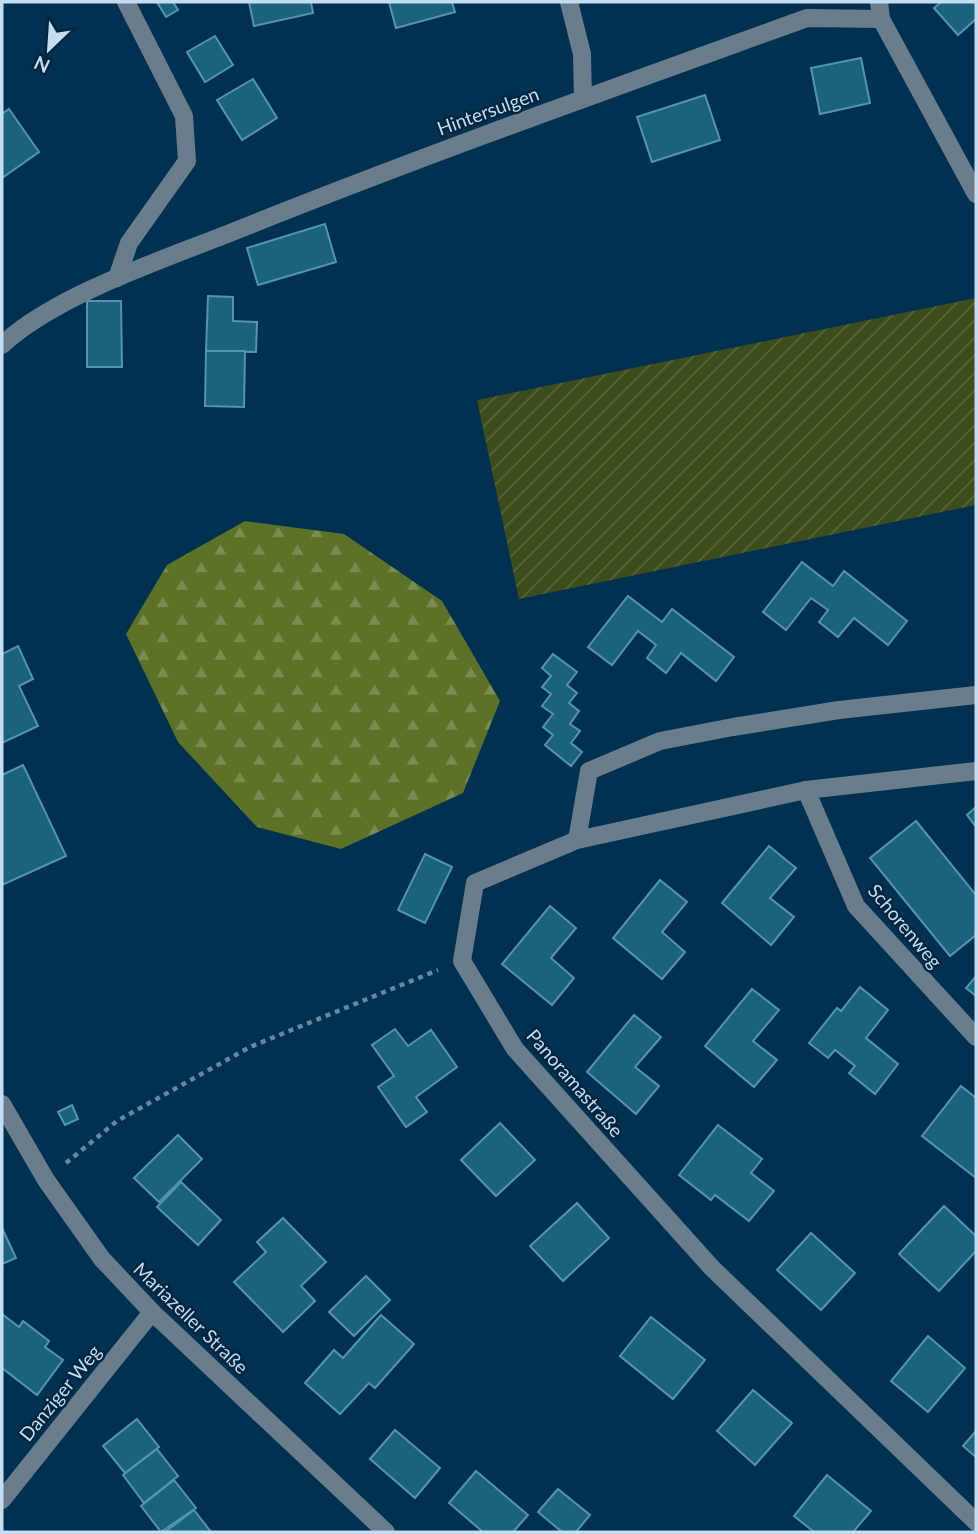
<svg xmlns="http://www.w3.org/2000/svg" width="978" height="1534" font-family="Lato,sans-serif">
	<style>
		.forest { fill: url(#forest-firs) }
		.garden { fill: url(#garden-furrows) }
		.building { fill: #1a637b; stroke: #5295ad; stroke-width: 2 }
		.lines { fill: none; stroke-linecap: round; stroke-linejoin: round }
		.path { stroke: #6488a2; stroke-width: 4.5; stroke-dasharray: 5 5; stroke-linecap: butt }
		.minor { stroke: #697d8d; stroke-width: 18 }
		.labels { text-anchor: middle; stroke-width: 5; stroke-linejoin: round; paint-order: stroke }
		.street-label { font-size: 19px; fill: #c5ddf1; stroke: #022640 }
	</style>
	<defs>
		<pattern id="forest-firs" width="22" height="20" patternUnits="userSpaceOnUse" patternTransform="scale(1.75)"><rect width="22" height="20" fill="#5c7227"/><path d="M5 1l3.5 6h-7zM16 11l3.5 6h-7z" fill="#798c51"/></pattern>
		<pattern id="garden-furrows" width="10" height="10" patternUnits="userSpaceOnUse" patternTransform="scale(1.75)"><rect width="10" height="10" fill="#3d4c1b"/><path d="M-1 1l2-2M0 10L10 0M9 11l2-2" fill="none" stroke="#58653d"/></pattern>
	</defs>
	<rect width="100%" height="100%" fill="#003151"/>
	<!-- forest -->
	<path class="forest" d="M245 521 344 534 442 601 500 701 463 793 341 849 257 827 178 742 126 634 167 565Z"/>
	<!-- garden -->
	<path class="garden" d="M976 298V505L519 599 477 400Z"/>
	<!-- building -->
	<g class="building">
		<path d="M157 2H173L178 10 166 17Z"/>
		<path d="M249 2H311L313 13 254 26Z"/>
		<path d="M389 2H452L455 12 396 28Z"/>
		<path d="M941 2H976V19L958 35 934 8Z"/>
		<path d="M215 36 233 65 205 82 187 52Z"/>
		<path d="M861 58 870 103 820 114 811 68Z"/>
		<path d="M253 79 277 118 242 140 217 100Z"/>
		<path d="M705 95 720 140 652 162 637 117Z"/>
		<path d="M9 109 39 152 2 178V114Z"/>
		<path d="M325 224 336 262 258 285 247 248Z"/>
		<path d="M208 296 233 297V321L257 322 256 352 206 351Z"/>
		<path d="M87 301H121L122 367H87Z"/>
		<path d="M206 351H245L244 407 205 406Z"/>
		<path d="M802 562 833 586 844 571 907 621 888 645 854 618 838 637 819 622 828 610 811 598 786 630 763 612Z"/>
		<path d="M628 596 662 622 672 609 734 657 716 681 681 653 666 673 647 658 656 645 638 631 612 665 588 647Z"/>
		<path d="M18 646 33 679 19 686 38 726 2 743V654Z"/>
		<path d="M553 654 577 672 567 685 577 693 569 703 579 711 570 724 580 731 571 743 582 752 571 766 545 745 553 735 543 727 553 714 542 706 551 694 542 687 551 676 542 668Z"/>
		<path d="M23 765 66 856 2 885V775Z"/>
		<path d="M976 807V827L967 815Z"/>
		<path d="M916 821 976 895V935L950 956 870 858Z"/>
		<path d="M769 846 796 868 770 898 794 917 771 945 722 903Z"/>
		<path d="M425 854 452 867 425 923 398 910Z"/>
		<path d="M660 880 687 902 662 932 685 952 662 979 613 938Z"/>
		<path d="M550 906 576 928 551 958 574 978 552 1005 502 964Z"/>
		<path d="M976 976V996L966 988Z"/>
		<path d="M860 987 888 1010 866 1038 898 1064 875 1094 849 1073 855 1066 835 1050 828 1058 809 1043 837 1008 841 1011Z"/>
		<path d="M752 989 779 1010 753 1041 777 1060 754 1087 705 1046Z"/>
		<path d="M634 1015 661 1037 635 1067 659 1086 636 1114 587 1072Z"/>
		<path d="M395 1029 408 1046 431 1030 457 1067 416 1097 427 1112 406 1127 378 1087 394 1076 372 1045Z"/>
		<path d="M961 1086 976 1098V1178L922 1136Z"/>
		<path d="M72 1105 78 1119 65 1125 58 1112Z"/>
		<path d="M500 1123 535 1160 496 1196 461 1160Z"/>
		<path d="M718 1125 762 1159 751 1173 774 1191 749 1221 715 1195 711 1200 679 1175Z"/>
		<path d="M178 1135 202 1159 159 1202 134 1178Z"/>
		<path d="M181 1182 221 1220 198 1245 157 1207Z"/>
		<path d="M577 1203 609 1238 563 1281 530 1246Z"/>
		<path d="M944 1206 976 1236V1251L939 1291 899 1254Z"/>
		<path d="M283 1218 326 1262 301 1286 315 1301 283 1332 234 1282 266 1252 257 1242Z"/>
		<path d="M2 1228 16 1258 2 1264Z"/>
		<path d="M811 1233 855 1273 821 1310 777 1270Z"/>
		<path d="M366 1276 390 1300 354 1336 329 1312Z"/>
		<path d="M2 1314 19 1327 23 1321 49 1341 45 1347 63 1360 37 1395 2 1368Z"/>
		<path d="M381 1315 414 1344 375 1388 369 1383 340 1414 305 1383 334 1350 343 1358Z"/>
		<path d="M651 1317 705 1360 673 1399 620 1356Z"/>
		<path d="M928 1336 965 1368 928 1412 891 1381Z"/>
		<path d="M753 1390 792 1423 755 1465 717 1431Z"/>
		<path d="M137 1419 159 1447 125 1473 103 1446Z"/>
		<path d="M395 1430 440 1468 415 1498 370 1459Z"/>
		<path d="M976 1431V1457L963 1446Z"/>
		<path d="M157 1449 178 1476 144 1503 123 1475Z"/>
		<path d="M476 1471 528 1515 513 1532H483L449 1503Z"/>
		<path d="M827 1475 871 1511 853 1532H814L794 1516Z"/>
		<path d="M174 1480 196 1508 161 1532 141 1506Z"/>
		<path d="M558 1489 590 1515 576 1532H562L538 1512Z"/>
		<path d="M194 1510 211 1532H165Z"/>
	</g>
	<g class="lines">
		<!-- path -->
		<path class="path" d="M66 1163 117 1121 250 1047 438 970"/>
		<!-- minor -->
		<g class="minor">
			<path d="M569 2 582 54 583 99"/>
			<path d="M879 2 881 19 976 194"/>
			<path d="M117 278 129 243 187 161 184 116 126 2"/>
			<path d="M2 345C55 295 165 259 235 231 424 155 616 87 807 18L881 19"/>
			<path d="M976 771 806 790 577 840 475 883 462 961 515 1049 712 1268 976 1522"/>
			<path d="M806 790 856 906 976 1037"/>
			<path d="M577 840 589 771 660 741 733 727 839 710 976 695"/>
			<path d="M2 1104 46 1180 102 1259 152 1312 386 1532"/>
			<path d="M2 1500 152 1312"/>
		</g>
	</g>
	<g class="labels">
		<!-- street labels -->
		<g class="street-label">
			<text transform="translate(488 111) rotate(-20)" y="7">Hintersulgen</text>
			<text transform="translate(905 926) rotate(50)" y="7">Schorenweg</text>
			<text transform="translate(575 1083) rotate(49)" y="7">Panoramastraße</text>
			<text transform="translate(191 1318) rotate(44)" y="7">Mariazeller Straße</text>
			<text transform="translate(60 1393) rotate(-51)" y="7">Danziger Weg</text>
		</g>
	</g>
	<!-- border -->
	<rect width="978" height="1534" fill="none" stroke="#c5ddf1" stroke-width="7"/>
	<!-- north arrow -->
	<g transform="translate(49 49) rotate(205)" stroke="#022640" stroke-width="5" paint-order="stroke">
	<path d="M0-5L12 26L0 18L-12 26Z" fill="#c5ddf1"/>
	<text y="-10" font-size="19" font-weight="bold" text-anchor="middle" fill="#c5ddf1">N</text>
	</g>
</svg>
